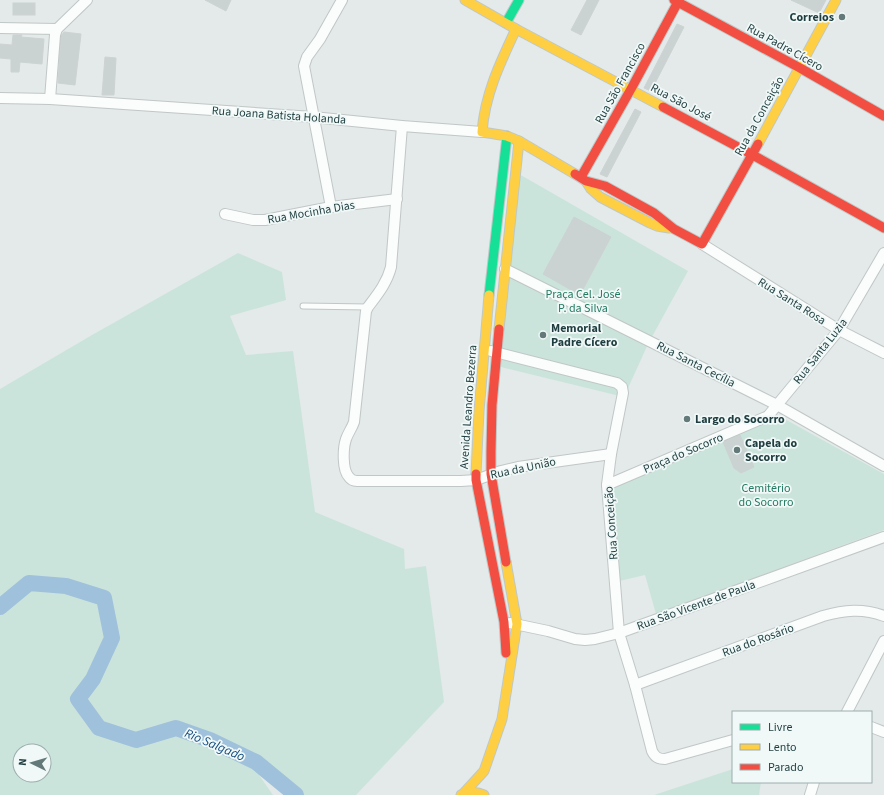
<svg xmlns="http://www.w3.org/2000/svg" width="884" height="795" font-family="'Source Sans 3',sans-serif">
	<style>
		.green { fill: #cbe4db; fill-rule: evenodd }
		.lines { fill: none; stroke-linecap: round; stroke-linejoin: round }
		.river { stroke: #a0c1dc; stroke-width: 16 }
		.building { fill: #cbd3d2; stroke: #ccd3d2 }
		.lane-casing { stroke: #c0c7c6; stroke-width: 7 }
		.street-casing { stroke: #c0c7c6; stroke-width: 12 }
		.fast-casing { stroke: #bfc8c7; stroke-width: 11 }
		.slow-casing { stroke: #bfc8c7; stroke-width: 11 }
		.jam-casing { stroke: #bfc8c7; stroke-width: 11 }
		.lane { stroke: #fbfcfc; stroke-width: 5 }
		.street { stroke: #fbfcfc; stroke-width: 10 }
		.fast { stroke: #16e098; stroke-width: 9 }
		.slow { stroke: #ffcf43; stroke-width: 9 }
		.jam { stroke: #f24e42; stroke-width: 9 }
		.poi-dot { fill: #647a7a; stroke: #f1f9f8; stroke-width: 1.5 }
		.labels { text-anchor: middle; stroke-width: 3.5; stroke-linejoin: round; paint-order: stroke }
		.poi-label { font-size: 12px; font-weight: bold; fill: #1f3d3f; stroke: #f1f9f8; text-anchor: start }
		.street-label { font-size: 12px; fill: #1f3d3f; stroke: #f1f9f8 }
		.park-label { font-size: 12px; fill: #257a62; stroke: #f1f9f8 }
		.water-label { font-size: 13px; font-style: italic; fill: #134b81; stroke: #f1f9f8 }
	</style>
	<rect width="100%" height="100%" fill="#e3eae9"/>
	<!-- green -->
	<g class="green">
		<path d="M519 174 688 271 648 344 624 397 497 366Z"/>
		<path d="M238 253 282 272 286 300 230 316 246 355 293 351 315 512 404 549 405 569 426 566 444 702 356 795H285L259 775 273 795H0V389L92 335ZM20 751H44V775H20Z"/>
		<path d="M772 412 884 474V530L656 614 645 575 615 582 613 483Z"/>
		<path d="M733 769V782H761L759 795H654Z"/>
	</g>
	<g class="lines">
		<!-- river -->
		<path class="river" d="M0 607 29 583 66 586 104 598 112 638 93 679 78 699 99 728 136 740 176 728 210 740 256 762 296 795"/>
	</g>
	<!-- building -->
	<g class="building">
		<path d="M205 0H231L226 11Z"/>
		<path d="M587 0H599L581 35 571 30Z"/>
		<path d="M791 0H826L819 13Z"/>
		<rect x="13" y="3" width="22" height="12"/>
		<path d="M677 24 684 27 651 91 644 88Z"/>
		<path d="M64 32 81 34 75 85 58 83 61 36Z"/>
		<path d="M13 35H22L21 37 44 39 42 64 20 62 19 72H11V59L0 58V44L12 45Z"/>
		<path d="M105 57 116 58 114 95H102Z"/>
		<path d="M635 109 641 112 607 177 600 174Z"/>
		<path d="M574 217 611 237 580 295 543 274Z"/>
		<path d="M740 435 754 467 741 473 734 468 723 442Z"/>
	</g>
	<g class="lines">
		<!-- lane casing -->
		<g class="lane-casing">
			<path id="lane" d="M303 306 368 307"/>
		</g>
		<!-- street casing -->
		<g class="street-casing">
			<g id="street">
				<path d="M0 28 57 29"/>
				<path d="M0 98 50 99 313 117 402 126 482 132"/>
				<path d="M50 99 55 35 57 29 87 0"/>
				<path d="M402 126 391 267C387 283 377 295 368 307L366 311 354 422C352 428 348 433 346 439 343 448 342 470 349 477 351 480 354 481 357 481H461L476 480 501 471 518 467 611 454"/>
				<path d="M331 207 304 66 307 57 320 39 342 0"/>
				<path d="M225 214 253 220H265L331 207 397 199"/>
				<path d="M702 244 839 330 884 353"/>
				<path d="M505 269 777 405 884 466"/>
				<path d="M491 351 617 383 622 387 623 393 611 454 607 485 619 633 635 685 652 751C655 757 658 759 665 759L733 740"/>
				<path d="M607 485 768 416 777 405 839 330 884 253"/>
				<path d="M510 623 548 631 575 639 585 640 595 639 619 633 884 537"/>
				<path d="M635 685 823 616C844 610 863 608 884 616"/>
				<path d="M847 712 884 641"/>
				<path d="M871 727 884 732"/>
				<path d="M810 795 814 782"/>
			</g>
		</g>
		<!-- fast casing -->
		<g class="fast-casing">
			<g id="fast">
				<path d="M506 23 519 0"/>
				<path d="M489 295 507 136"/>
			</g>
		</g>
		<!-- slow casing -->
		<g class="slow-casing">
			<g id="slow">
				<path d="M465 0 516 29 663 107"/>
				<path d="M516 29C500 63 485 94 482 132L507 136 519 141 575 174"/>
				<path d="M758 144 836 0"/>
				<path d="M586 181 591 189 600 197 650 223 657 226 669 228"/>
				<path d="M499 329 519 141"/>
				<path d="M476 474 479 411 489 295"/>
				<path d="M463 794 484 771 502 719 517 624 506 562"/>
				<path d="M461 795C469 792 476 791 484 795"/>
			</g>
		</g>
		<!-- jam casing -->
		<g class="jam-casing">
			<g id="jam">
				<path d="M674 0 800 68 884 116"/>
				<path d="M663 107 751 154 884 228"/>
				<path d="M575 174 586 181 605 186 654 213 674 229 702 244 758 144"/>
				<path d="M581 177 631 89 679 0"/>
				<path d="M499 329 492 405 491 451V474L506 562"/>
				<path d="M476 474V480L504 622 506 653"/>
			</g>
		</g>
		<!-- lane -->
		<use href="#lane" class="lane"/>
		<!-- street -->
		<use href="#street" class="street"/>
		<!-- fast -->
		<use href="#fast" class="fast"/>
		<!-- slow -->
		<use href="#slow" class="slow"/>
		<!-- jam -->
		<use href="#jam" class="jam"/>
	</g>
	<!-- markers -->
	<g class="poi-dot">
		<circle cx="842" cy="17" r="4"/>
		<circle cx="543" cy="335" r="4"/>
		<circle cx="687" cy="419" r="4"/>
		<circle cx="737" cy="450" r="4"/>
	</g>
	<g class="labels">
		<!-- poi labels -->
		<g class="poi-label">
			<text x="834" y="21" text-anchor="end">Correios</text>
			<text x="551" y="332">Memorial<tspan x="551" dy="14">Padre Cícero</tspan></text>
			<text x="695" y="423">Largo do Socorro</text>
			<text x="745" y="447">Capela do<tspan x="745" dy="14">Socorro</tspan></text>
		</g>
		<!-- street labels -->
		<g class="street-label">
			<text transform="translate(785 47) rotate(29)" y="4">Rua Padre Cícero</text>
			<text transform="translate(620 83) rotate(-61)" y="4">Rua São Francisco</text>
			<text transform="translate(681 102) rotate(28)" y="4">Rua São José</text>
			<text transform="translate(279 115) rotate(4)" y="4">Rua Joana Batista Holanda</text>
			<text transform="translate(759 116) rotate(-61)" y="4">Rua da Conceição</text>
			<text transform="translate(311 212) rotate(-10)" y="4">Rua Mocinha Dias</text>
			<text transform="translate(792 301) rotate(32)" y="4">Rua Santa Rosa</text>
			<text transform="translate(820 351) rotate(-52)" y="4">Rua Santa Luzia</text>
			<text transform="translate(696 364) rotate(27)" y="4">Rua Santa Cecília</text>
			<text transform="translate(468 407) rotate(-86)" y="4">Avenida Leandro Bezerra</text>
			<text transform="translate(683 453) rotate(-23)" y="4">Praça do Socorro</text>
			<text transform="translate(523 468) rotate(-12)" y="4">Rua da União</text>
			<text transform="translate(611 523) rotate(-94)" y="4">Rua Conceição</text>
			<text transform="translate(696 605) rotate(-20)" y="4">Rua São Vicente de Paula</text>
			<text transform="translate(758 640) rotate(-20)" y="4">Rua do Rosário</text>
		</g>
		<!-- park labels -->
		<g class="park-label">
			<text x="583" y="298">Praça Cel. José<tspan x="583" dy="14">P. da Silva</tspan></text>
			<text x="766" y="492">Cemitério<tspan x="766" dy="14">do Socorro</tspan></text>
		</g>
		<!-- water labels -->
		<g class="water-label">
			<text transform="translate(215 744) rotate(23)" y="5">Rio Salgado</text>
		</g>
	</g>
	<!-- legend -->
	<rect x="732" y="711" width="140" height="72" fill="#f1f9f8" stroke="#9daeae"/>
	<rect x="740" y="724" width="20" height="6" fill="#16e098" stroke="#9daeae"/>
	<text x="768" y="731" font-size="12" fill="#1f3d3f">Livre</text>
	<rect x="740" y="744" width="20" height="6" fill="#ffcf43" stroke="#9daeae"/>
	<text x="768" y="751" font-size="12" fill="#1f3d3f">Lento</text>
	<rect x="740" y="764" width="20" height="6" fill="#f24e42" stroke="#9daeae"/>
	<text x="768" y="771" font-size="12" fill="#1f3d3f">Parado</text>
	<!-- north arrow -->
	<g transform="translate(32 763) rotate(275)"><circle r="19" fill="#f1f9f8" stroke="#9daeae"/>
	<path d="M0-3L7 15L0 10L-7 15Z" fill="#647a7a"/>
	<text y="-6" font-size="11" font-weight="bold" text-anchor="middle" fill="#1f3d3f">N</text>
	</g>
</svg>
